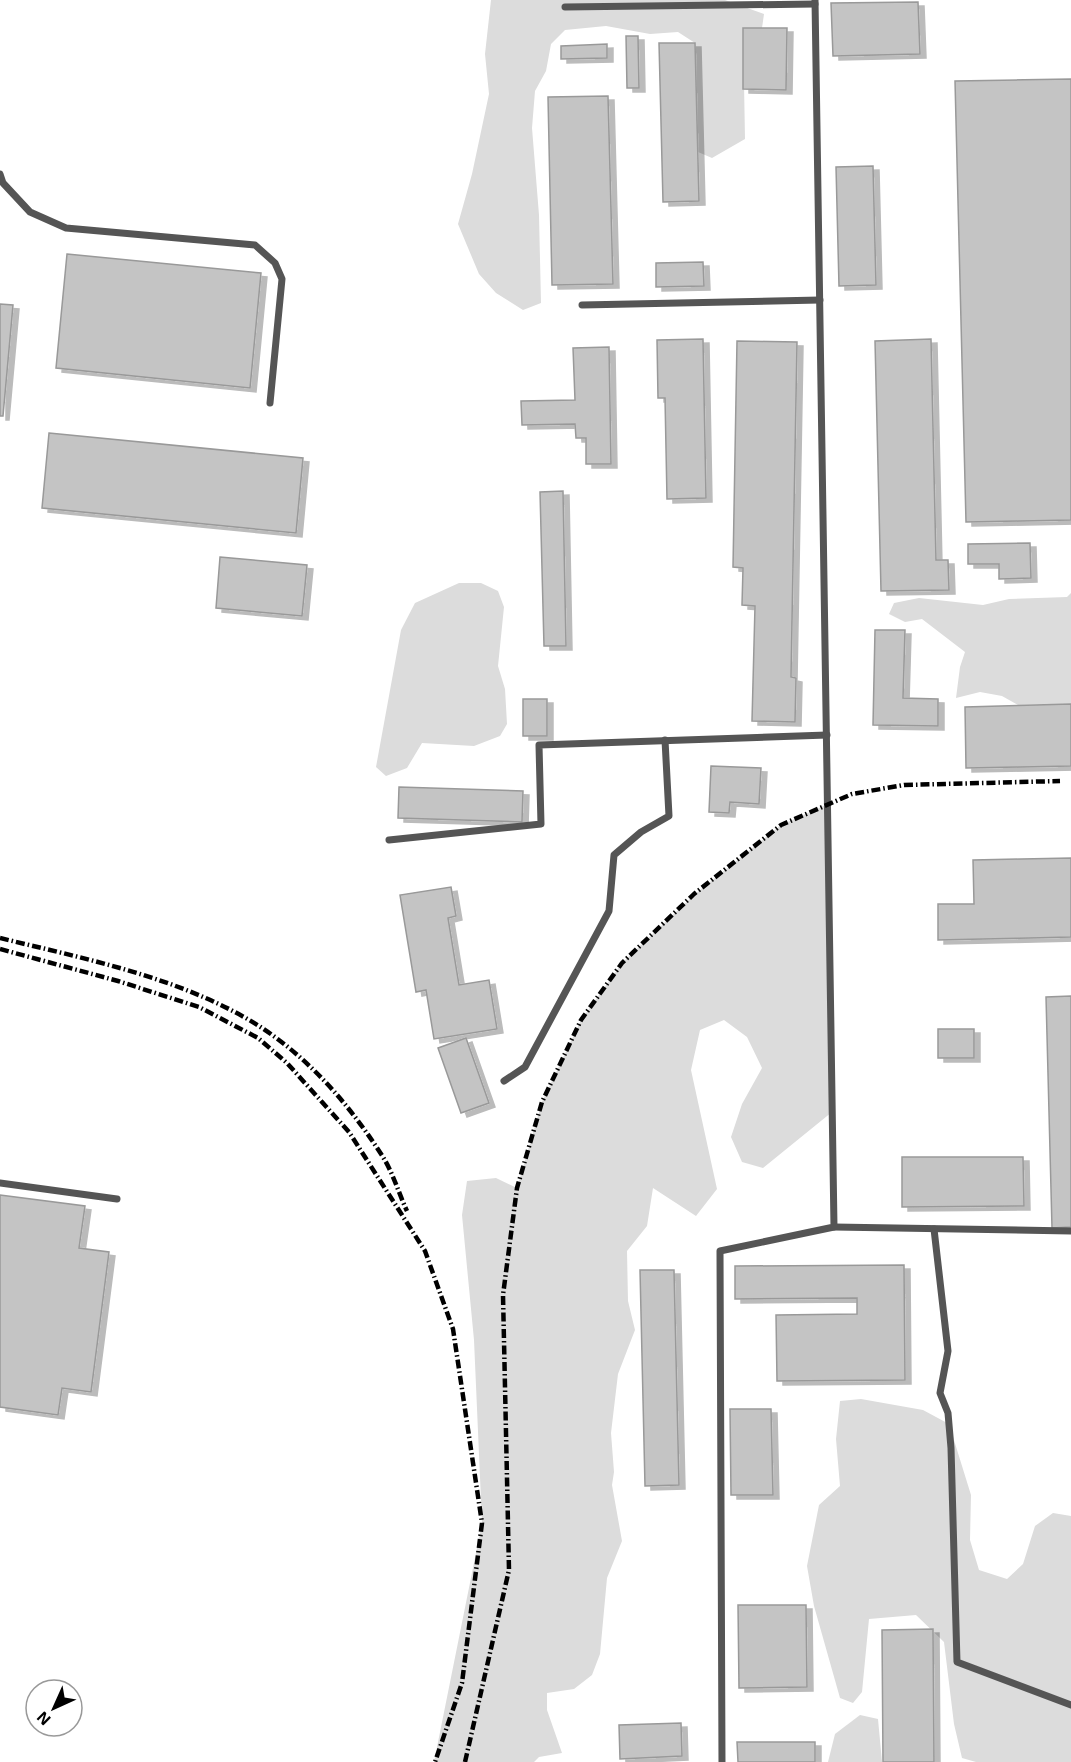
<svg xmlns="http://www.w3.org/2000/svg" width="1071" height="1762" font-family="'Exo 2',sans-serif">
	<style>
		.green { fill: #dcdcdc }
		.building { fill: #c4c4c4; stroke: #999; stroke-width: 1.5; filter: url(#shadow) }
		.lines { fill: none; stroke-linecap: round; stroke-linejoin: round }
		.service { stroke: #555; stroke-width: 7 }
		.rail { stroke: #000; stroke-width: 4.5; stroke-dasharray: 9 3 1.5 3; stroke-linecap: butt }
	</style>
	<defs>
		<filter id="shadow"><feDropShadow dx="6" dy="4" stdDeviation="0" flood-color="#0004"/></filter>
	</defs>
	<rect width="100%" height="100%" fill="#fff"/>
	<!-- green -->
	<g class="green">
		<path d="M491 0H725L764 14 762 28H743L745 139 712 158 698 152 695 43 678 32 650 34 606 26 565 30 551 44 546 71 535 91 532 128 539 215 541 303 523 310 496 293 479 274 458 224 472 174 489 94 485 54Z"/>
		<path d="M459 583H481L498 591 504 607 498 666 505 689 507 724 500 736 474 746 422 743 407 768 386 776 376 767 401 630 415 603Z"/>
		<path d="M1071 593V704L1018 705 1002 696 980 692 956 698 960 667 965 652 922 619 905 622 889 614 894 603 919 598 983 605 1009 599 1067 597Z"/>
		<path d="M828 804 832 1112 763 1168 742 1162 731 1137 742 1104 762 1068 747 1037 724 1020 700 1030 691 1070 717 1189 696 1216 653 1188 647 1226 627 1251 628 1301 635 1330 618 1374 611 1433 614 1472 612 1485 622 1541 607 1578 600 1654 592 1675 574 1689 547 1693V1710L562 1753 539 1757 534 1762H434L482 1523 474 1340 462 1215 467 1181 496 1178 517 1188 542 1102 581 1020 622 963 695 894 781 825Z"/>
		<path d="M861 1399 923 1410 949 1424 971 1495 970 1540 979 1570 1007 1579 1023 1564 1035 1526 1053 1513 1071 1516V1762H976L962 1758 954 1724 944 1642 916 1615 869 1619 862 1692 853 1703 840 1698 814 1606 807 1566 819 1505 840 1486 836 1439 840 1401Z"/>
		<path d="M860 1715 878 1719 882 1762H828L835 1734Z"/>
	</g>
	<!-- building -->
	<g class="building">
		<path d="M918 2 920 54 833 56 831 3Z"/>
		<path d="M743 28H787L786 90 743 89Z"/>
		<path d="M626 36H638L639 88H627Z"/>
		<path d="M659 43H695L699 201 663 202Z"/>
		<path d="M607 44V58L561 59V46Z"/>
		<path d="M1071 79V520L966 522 955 81Z"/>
		<path d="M608 96 613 284 552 285 548 97Z"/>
		<path d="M873 166 876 285 839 286 836 167Z"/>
		<path d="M67 254 261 273 250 388 56 368Z"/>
		<path d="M703 262 704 286 656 287V263Z"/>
		<path d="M0 304 13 305 3 416H0Z"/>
		<path d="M703 339 706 498 667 499 665 398H658L657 340Z"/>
		<path d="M931 339 936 560H948L949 590 881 591 875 341Z"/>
		<path d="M737 341 797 342 791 677 796 678 795 722 752 721 755 606 742 605 743 568 733 567Z"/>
		<path d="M609 347 611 464H586V438H576L575 424 522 425 521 401 575 400 573 348Z"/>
		<path d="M49 433 303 458 296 533 42 508Z"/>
		<path d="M563 491 566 646H544L540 492Z"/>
		<path d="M1030 543 1031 578 999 579V564H968V544Z"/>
		<path d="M220 557 307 565 302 616 216 608Z"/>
		<path d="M875 630H905L903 698 938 699V726L873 725Z"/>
		<rect x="523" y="699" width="24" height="37"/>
		<path d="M1071 704V766L966 768 965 707Z"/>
		<path d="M711 766 761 768 759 804 730 802 729 813 709 812Z"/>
		<path d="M399 787 523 791 522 822 398 818Z"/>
		<path d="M1071 858V937L938 940V904H974L973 860Z"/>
		<path d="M451 887 456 916 448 918 459 985 489 980 497 1029 434 1039 426 990 416 992 400 895Z"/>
		<path d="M1071 996V1227L1052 1228 1046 997Z"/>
		<rect x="938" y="1029" width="36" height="29"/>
		<path d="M466 1038 489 1103 461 1113 438 1048Z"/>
		<path d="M902 1157H1023L1024 1206 902 1207Z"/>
		<path d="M0 1195 85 1206 79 1248 109 1252 91 1392 62 1388 58 1415 0 1407Z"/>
		<path d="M904 1265 905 1380 777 1381 776 1315 857 1314V1298L735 1299V1266Z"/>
		<path d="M640 1270H674L679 1485 645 1486Z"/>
		<path d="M730 1409H771L773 1495H731Z"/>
		<path d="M738 1605H806L807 1687 739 1688Z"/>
		<path d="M933 1629 934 1762H883L882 1630Z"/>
		<path d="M681 1723 682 1756 620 1759 619 1725Z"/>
		<path d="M737 1742H815V1762H738Z"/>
	</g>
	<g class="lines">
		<!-- service -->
		<g class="service">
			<path d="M565 7 815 4"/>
			<path d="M0 174 3 183 30 212 66 228 255 245 275 263 282 279 270 403"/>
			<path d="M582 305 820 300"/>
			<path d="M389 840 541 824 539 745 827 735"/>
			<path d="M504 1081 525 1067 609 911 614 855 641 832 669 816 665 740"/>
			<path d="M0 1183 117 1199"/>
			<path d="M834 1227 1071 1231"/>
			<path d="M934 1229 948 1351 940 1393 948 1413 951 1448 957 1662 1071 1705"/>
			<path d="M722 1762 720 1251 834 1227 815 0"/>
		</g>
		<!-- rail -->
		<g class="rail">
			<path d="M0 938C86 959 187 979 262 1028 312 1061 351 1107 383 1157 393 1173 399 1194 407 1211"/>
			<path d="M0 949 118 981 199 1007 258 1038 287 1063 349 1132 425 1251 453 1329 482 1523 462 1683 435 1762"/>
			<path d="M465 1762 509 1570 503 1295 517 1188 542 1102 581 1020 622 963 694 894 781 825 852 794 904 785 1060 781"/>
		</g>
	</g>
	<!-- north arrow -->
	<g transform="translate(54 1708) rotate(225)"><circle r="28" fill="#ffffff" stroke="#999999" stroke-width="1.5"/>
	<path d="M0-4.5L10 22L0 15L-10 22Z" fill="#000000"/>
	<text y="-9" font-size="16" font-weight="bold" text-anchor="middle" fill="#000000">N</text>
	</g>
</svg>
